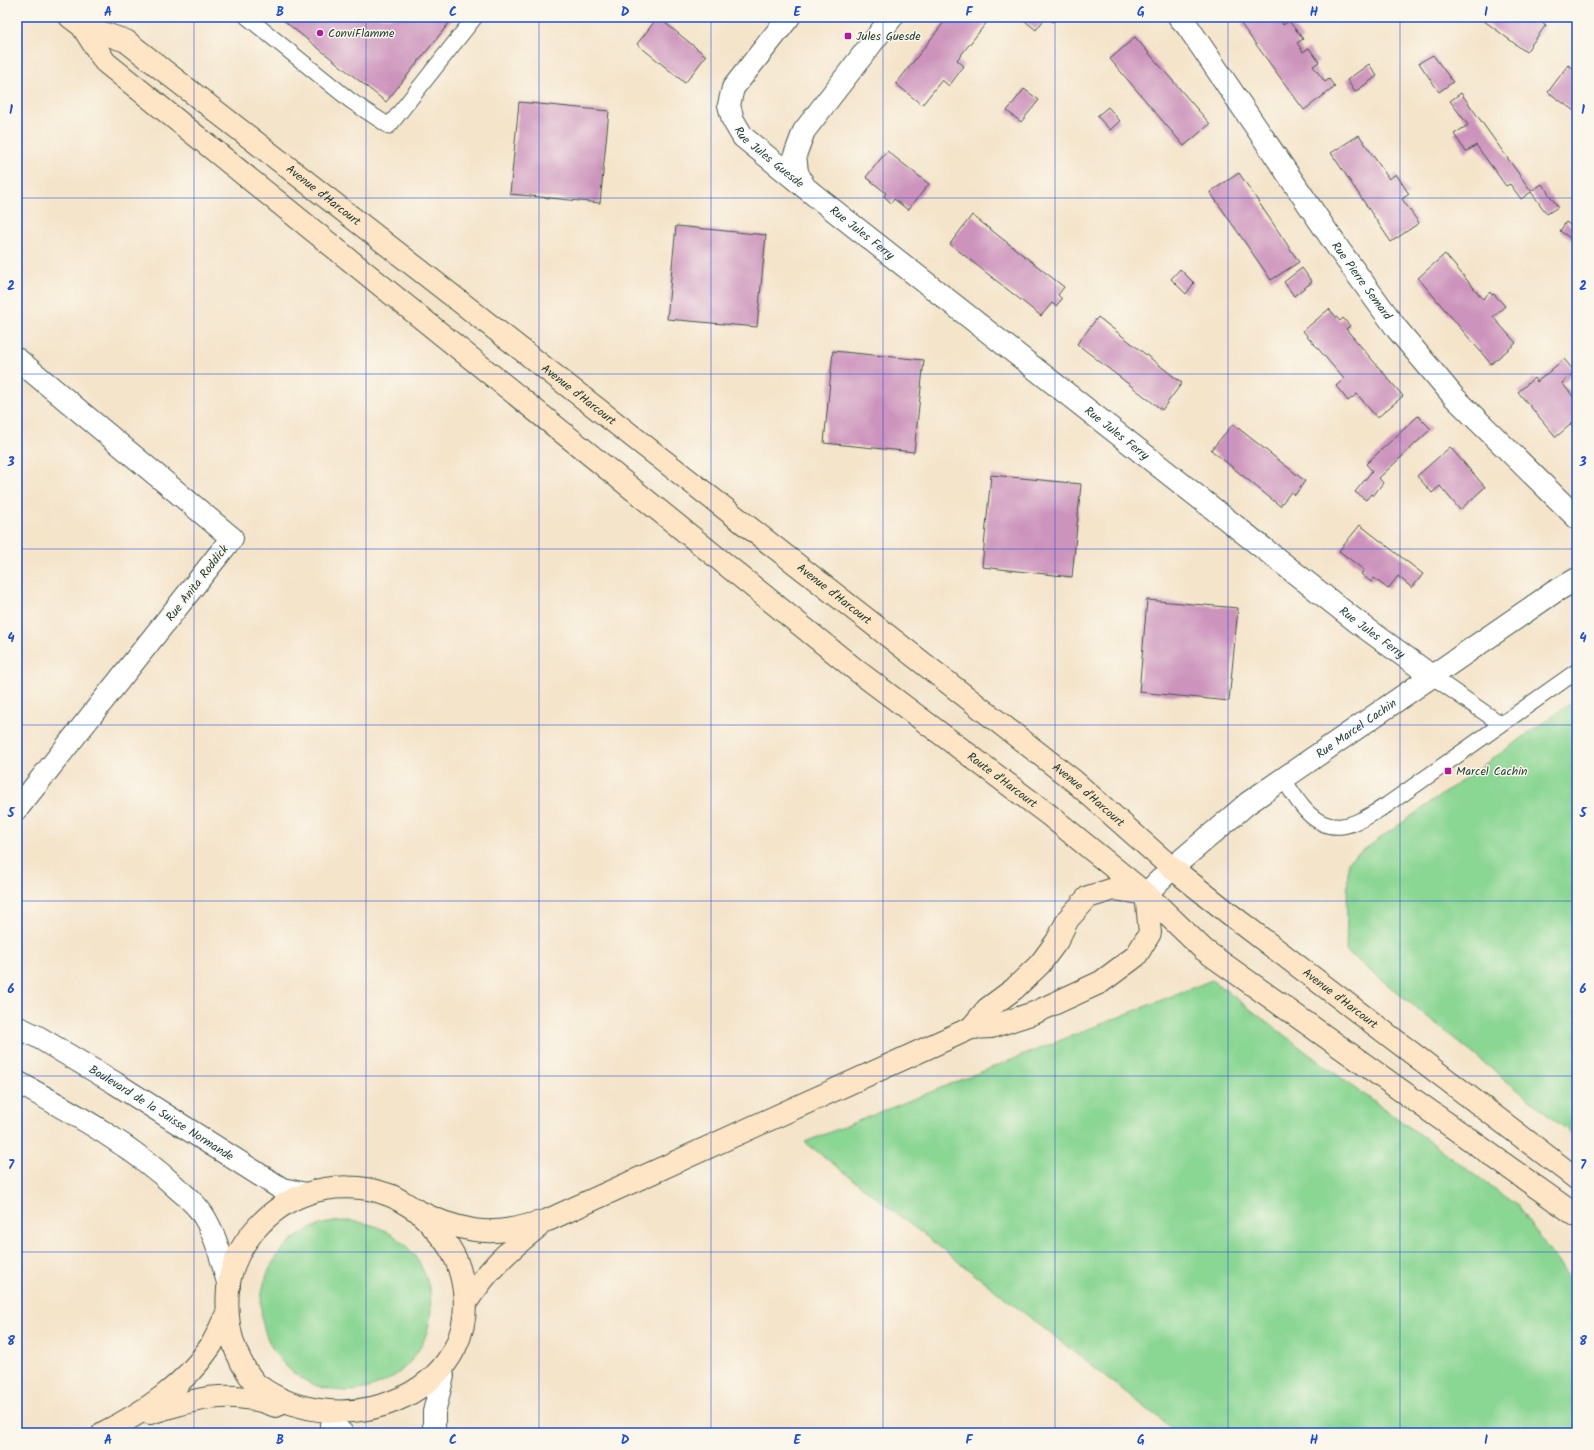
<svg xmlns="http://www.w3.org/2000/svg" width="1594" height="1450" font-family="Kalam,sans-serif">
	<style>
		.green { fill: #8ad693; stroke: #548a64 }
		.building { fill: #cc93bc }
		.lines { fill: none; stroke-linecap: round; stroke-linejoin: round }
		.service-casing { stroke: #3f564a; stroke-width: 17 }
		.minor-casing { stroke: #3f564a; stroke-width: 24 }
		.tertiary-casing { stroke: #3f564a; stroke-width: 24 }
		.secondary-casing { stroke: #3f564a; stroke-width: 24 }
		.service { stroke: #fff; stroke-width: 15 }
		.minor { stroke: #fff; stroke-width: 22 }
		.tertiary { stroke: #fff; stroke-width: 22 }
		.secondary { stroke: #fee5c5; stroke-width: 22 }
		.grid { fill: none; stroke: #1d4ed8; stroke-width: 1; stroke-opacity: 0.55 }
		.poi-dot { fill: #b5179e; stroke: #fbf7ec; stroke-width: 1.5 }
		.labels { text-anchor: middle; stroke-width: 3; stroke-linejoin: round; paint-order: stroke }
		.poi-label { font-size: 12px; fill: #1f3d34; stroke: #fbf7ec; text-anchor: start }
		.street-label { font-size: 12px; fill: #1f3d34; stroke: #fbf7ec }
		.neatline { fill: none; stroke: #1d4ed8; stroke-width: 1.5 }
		.grid-label { font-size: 13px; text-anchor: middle; font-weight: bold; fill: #1d4ed8 }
	</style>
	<rect width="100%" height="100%" fill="#fbf7ec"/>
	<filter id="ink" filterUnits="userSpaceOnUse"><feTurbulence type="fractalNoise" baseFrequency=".025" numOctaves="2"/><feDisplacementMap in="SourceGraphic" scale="8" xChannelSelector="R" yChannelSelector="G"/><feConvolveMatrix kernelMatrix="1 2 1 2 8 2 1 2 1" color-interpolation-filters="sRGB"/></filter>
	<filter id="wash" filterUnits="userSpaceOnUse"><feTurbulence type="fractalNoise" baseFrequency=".012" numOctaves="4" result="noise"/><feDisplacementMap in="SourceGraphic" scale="16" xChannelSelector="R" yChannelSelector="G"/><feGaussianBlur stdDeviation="0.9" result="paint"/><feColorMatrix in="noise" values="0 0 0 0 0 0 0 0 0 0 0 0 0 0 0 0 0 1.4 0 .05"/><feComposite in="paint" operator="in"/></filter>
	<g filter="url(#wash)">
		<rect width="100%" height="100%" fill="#f4e4ca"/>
		<!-- green -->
		<g class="green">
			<path d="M1577 699V1138L1346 951 1348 861Z"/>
			<path d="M1212 980 1322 1064 1517 1205 1577 1289V1433H1178L805 1142Z"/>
			<circle cx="346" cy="1306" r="85"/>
		</g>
		<g id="blocks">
			<!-- building -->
			<g class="building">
				<path d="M279 17H454L386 102Z"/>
				<path d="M658 17 706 56 685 83 637 44Z"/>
				<path d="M948 17H991L957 60 964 66 949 86 942 80 922 105 896 84Z"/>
				<path d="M1020 17H1058L1053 22 1046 17 1036 30Z"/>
				<path d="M1251 17H1286L1281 21 1283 25 1289 21 1303 39 1297 43 1300 47 1303 52 1309 48 1319 62 1313 66 1325 82 1329 79 1335 87 1304 110 1241 24Z"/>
				<path d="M1485 17H1535L1546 25 1526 52 1483 20Z"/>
				<path d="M1135 37 1210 124 1184 146 1110 59Z"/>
				<path d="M1433 55 1453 82 1439 92 1419 63Z"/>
				<path d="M1369 64 1377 76 1355 92 1347 80Z"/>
				<path d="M1568 65 1577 71V113L1548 92Z"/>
				<path d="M1024 89 1039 100 1021 122 1007 111Z"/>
				<path d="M1461 93 1531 191 1542 184 1558 207 1547 214 1531 192 1521 199 1510 184 1506 186 1476 145 1466 152 1454 134 1468 125 1450 101Z"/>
				<path d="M519 102 609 111 600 203 510 194Z"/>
				<path d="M1108 107 1120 121 1110 130 1097 116Z"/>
				<path d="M1359 135 1389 179 1396 174 1409 194 1402 199 1419 223 1391 242 1331 153Z"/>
				<path d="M887 151 929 184 908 210 894 199 891 203 884 196 886 193 866 177Z"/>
				<path d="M1239 173 1299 262 1271 280 1210 192Z"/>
				<path d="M972 215 1064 287 1058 295 1062 299 1056 306 1052 303 1041 316 950 244Z"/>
				<path d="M1566 222 1577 230V235L1573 240 1560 231Z"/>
				<path d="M676 226 766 235 757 327 667 319Z"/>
				<path d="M1445 254 1483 299 1490 292 1492 295 1494 294 1505 306 1493 317 1516 343 1491 364 1418 278Z"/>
				<path d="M1302 268 1312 282 1294 296 1284 282Z"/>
				<path d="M1180 269 1194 283 1186 294 1171 279Z"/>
				<path d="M1329 309 1340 321 1343 318 1350 326 1346 329 1403 396 1377 418 1357 394 1348 401 1336 386 1344 379 1303 331Z"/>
				<path d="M1098 317 1182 383 1162 410 1077 344Z"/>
				<path d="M833 351 924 360 914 452 824 443Z"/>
				<path d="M1564 359 1575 372 1562 383 1577 401V419L1556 437 1518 392 1534 378 1537 382Z"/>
				<path d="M1418 416 1431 429 1379 478 1383 483 1373 496 1371 494 1366 500 1355 492 1372 471 1366 464Z"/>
				<path d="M1233 424 1305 481 1295 495 1291 492 1280 506 1211 450Z"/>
				<path d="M1450 447 1485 487 1460 510 1440 486 1432 493 1417 476Z"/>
				<path d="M991 475 1081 484 1072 577 982 567Z"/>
				<path d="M1360 525 1423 574 1412 588 1398 576 1388 589 1374 578 1371 582 1361 574 1364 570 1339 551Z"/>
				<path d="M1147 600 1238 608 1229 701 1139 692Z"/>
			</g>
		</g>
	</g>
	<g filter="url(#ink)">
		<use href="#blocks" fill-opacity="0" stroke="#3f564a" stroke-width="1"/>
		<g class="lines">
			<!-- service casing -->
			<g class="service-casing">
				<g id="service">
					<path d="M247 17 351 101 389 126 475 17"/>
					<path d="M1433 677 1501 724"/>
					<path d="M1283 778C1296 799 1313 830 1342 826 1358 824 1373 813 1387 805L1577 671"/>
				</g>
			</g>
			<!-- minor casing -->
			<g class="minor-casing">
				<g id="minor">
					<path id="s1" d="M789 17 733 88 729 105 733 120 743 137 818 198 1356 621 1433 677"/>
					<path id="s2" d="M1179 17 1188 27 1340 251 1397 329 1454 397 1577 518"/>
					<path d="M804 186 797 172 795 155 804 131 892 17"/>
					<path d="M17 359 232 538 17 809"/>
					<path d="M332 1425 342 1433"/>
					<path d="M434 1433V1412L443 1376"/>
				</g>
			</g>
			<!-- tertiary casing -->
			<g class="tertiary-casing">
				<g id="tertiary">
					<path id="s3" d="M1146 894 1172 868 1248 803 1554 592 1577 579"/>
					<path id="s4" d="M17 1027 38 1037 115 1083 282 1189 306 1194"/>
					<path d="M17 1082C73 1113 132 1145 178 1189 187 1197 197 1205 203 1215 217 1237 222 1262 229 1286"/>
				</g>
			</g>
			<!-- secondary casing -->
			<g class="secondary-casing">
				<g id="secondary">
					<path id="s5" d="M70 17 82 26 105 62 856 670 1049 815 1146 894 1204 950 1577 1216"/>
					<path id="s6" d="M82 26 126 41 1074 781 1172 868 1231 915 1577 1179"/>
					<path d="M971 1028 987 1009 1014 989 1040 964 1057 941 1068 919 1088 897 1114 889 1146 894"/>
					<path d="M418 1211C434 1228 452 1245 459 1268 497 1391 341 1450 256 1384 233 1357 225 1323 228 1289 233 1246 267 1208 306 1194 331 1185 364 1185 389 1195 398 1198 407 1205 416 1210 433 1219 455 1227 474 1230 500 1234 523 1227 548 1220L971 1028 991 1027 1034 1013 1101 982 1136 956 1150 933 1146 894"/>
					<path d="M465 1304C487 1271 507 1251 538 1227"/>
					<path d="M150 1413C194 1399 231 1388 276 1406"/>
					<path d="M103 1433C144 1412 184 1386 210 1347 217 1337 221 1324 227 1314"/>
				</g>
			</g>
			<!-- service -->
			<use href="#service" class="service"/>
			<!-- minor -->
			<use href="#minor" class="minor"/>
			<!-- tertiary -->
			<use href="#tertiary" class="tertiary"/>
			<!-- secondary -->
			<use href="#secondary" class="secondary"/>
		</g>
	</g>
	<!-- grid -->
	<path class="grid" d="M194 17V1433M366 17V1433M539 17V1433M711 17V1433M883 17V1433M1055 17V1433M1228 17V1433M1400 17V1433M17 198H1577M17 374H1577M17 549H1577M17 725H1577M17 901H1577M17 1076H1577M17 1252H1577"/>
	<!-- markers -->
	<g class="poi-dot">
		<circle cx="320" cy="33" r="4"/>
		<rect x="844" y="32" width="8" height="8" rx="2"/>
		<rect x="1444" y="767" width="8" height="8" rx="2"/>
	</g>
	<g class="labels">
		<!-- poi labels -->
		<g class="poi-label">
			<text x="328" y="37">ConviFlamme</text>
			<text x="856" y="40">Jules Guesde</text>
			<text x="1456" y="775">Marcel Cachin</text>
		</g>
		<!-- street labels -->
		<g class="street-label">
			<text dy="4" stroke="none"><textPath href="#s1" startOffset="176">Rue Jules Guesde</textPath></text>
			<text dy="4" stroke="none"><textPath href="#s6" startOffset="297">Avenue d'Harcourt</textPath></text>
			<text dy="4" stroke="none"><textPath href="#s1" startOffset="296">Rue Jules Ferry</textPath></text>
			<text dy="4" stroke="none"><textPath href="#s2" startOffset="321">Rue Pierre Semard</textPath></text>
			<text dy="4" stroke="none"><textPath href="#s6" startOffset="621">Avenue d'Harcourt</textPath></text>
			<text dy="4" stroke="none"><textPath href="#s1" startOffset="620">Rue Jules Ferry</textPath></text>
			<text transform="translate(197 583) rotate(-52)" y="4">Rue Anita Roddick</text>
			<text dy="4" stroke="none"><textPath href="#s6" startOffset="945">Avenue d'Harcourt</textPath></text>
			<text dy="4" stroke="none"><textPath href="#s1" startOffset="944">Rue Jules Ferry</textPath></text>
			<text dy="4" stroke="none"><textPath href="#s3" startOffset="268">Rue Marcel Cachin</textPath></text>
			<text dy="4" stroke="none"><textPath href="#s5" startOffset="1207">Route d'Harcourt</textPath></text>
			<text dy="4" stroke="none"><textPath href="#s6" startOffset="1269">Avenue d'Harcourt</textPath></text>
			<text dy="4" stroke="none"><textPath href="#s6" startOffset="1593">Avenue d'Harcourt</textPath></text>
			<text dy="4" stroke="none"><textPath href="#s4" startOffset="168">Boulevard de la Suisse Normande</textPath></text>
		</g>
	</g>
	<!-- margin -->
	<rect width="1594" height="1450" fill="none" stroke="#fbf7ec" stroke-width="44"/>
	<rect x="22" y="22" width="1550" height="1406" class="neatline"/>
	<g class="grid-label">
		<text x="108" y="16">A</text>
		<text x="280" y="16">B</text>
		<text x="453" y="16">C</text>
		<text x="625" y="16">D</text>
		<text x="797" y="16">E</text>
		<text x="969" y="16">F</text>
		<text x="1141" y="16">G</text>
		<text x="1314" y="16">H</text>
		<text x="1486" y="16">I</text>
		<text x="11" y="114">1</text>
		<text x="1583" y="114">1</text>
		<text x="11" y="290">2</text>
		<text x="1583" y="290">2</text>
		<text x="11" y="466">3</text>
		<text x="1583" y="466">3</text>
		<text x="11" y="642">4</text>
		<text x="1583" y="642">4</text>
		<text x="11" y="817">5</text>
		<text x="1583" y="817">5</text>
		<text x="11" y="993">6</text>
		<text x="1583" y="993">6</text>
		<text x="11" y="1169">7</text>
		<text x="1583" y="1169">7</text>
		<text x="11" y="1345">8</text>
		<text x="1583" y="1345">8</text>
		<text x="108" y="1444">A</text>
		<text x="280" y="1444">B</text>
		<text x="453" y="1444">C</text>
		<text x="625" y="1444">D</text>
		<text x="797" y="1444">E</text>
		<text x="969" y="1444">F</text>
		<text x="1141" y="1444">G</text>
		<text x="1314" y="1444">H</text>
		<text x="1486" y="1444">I</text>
	</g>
</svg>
